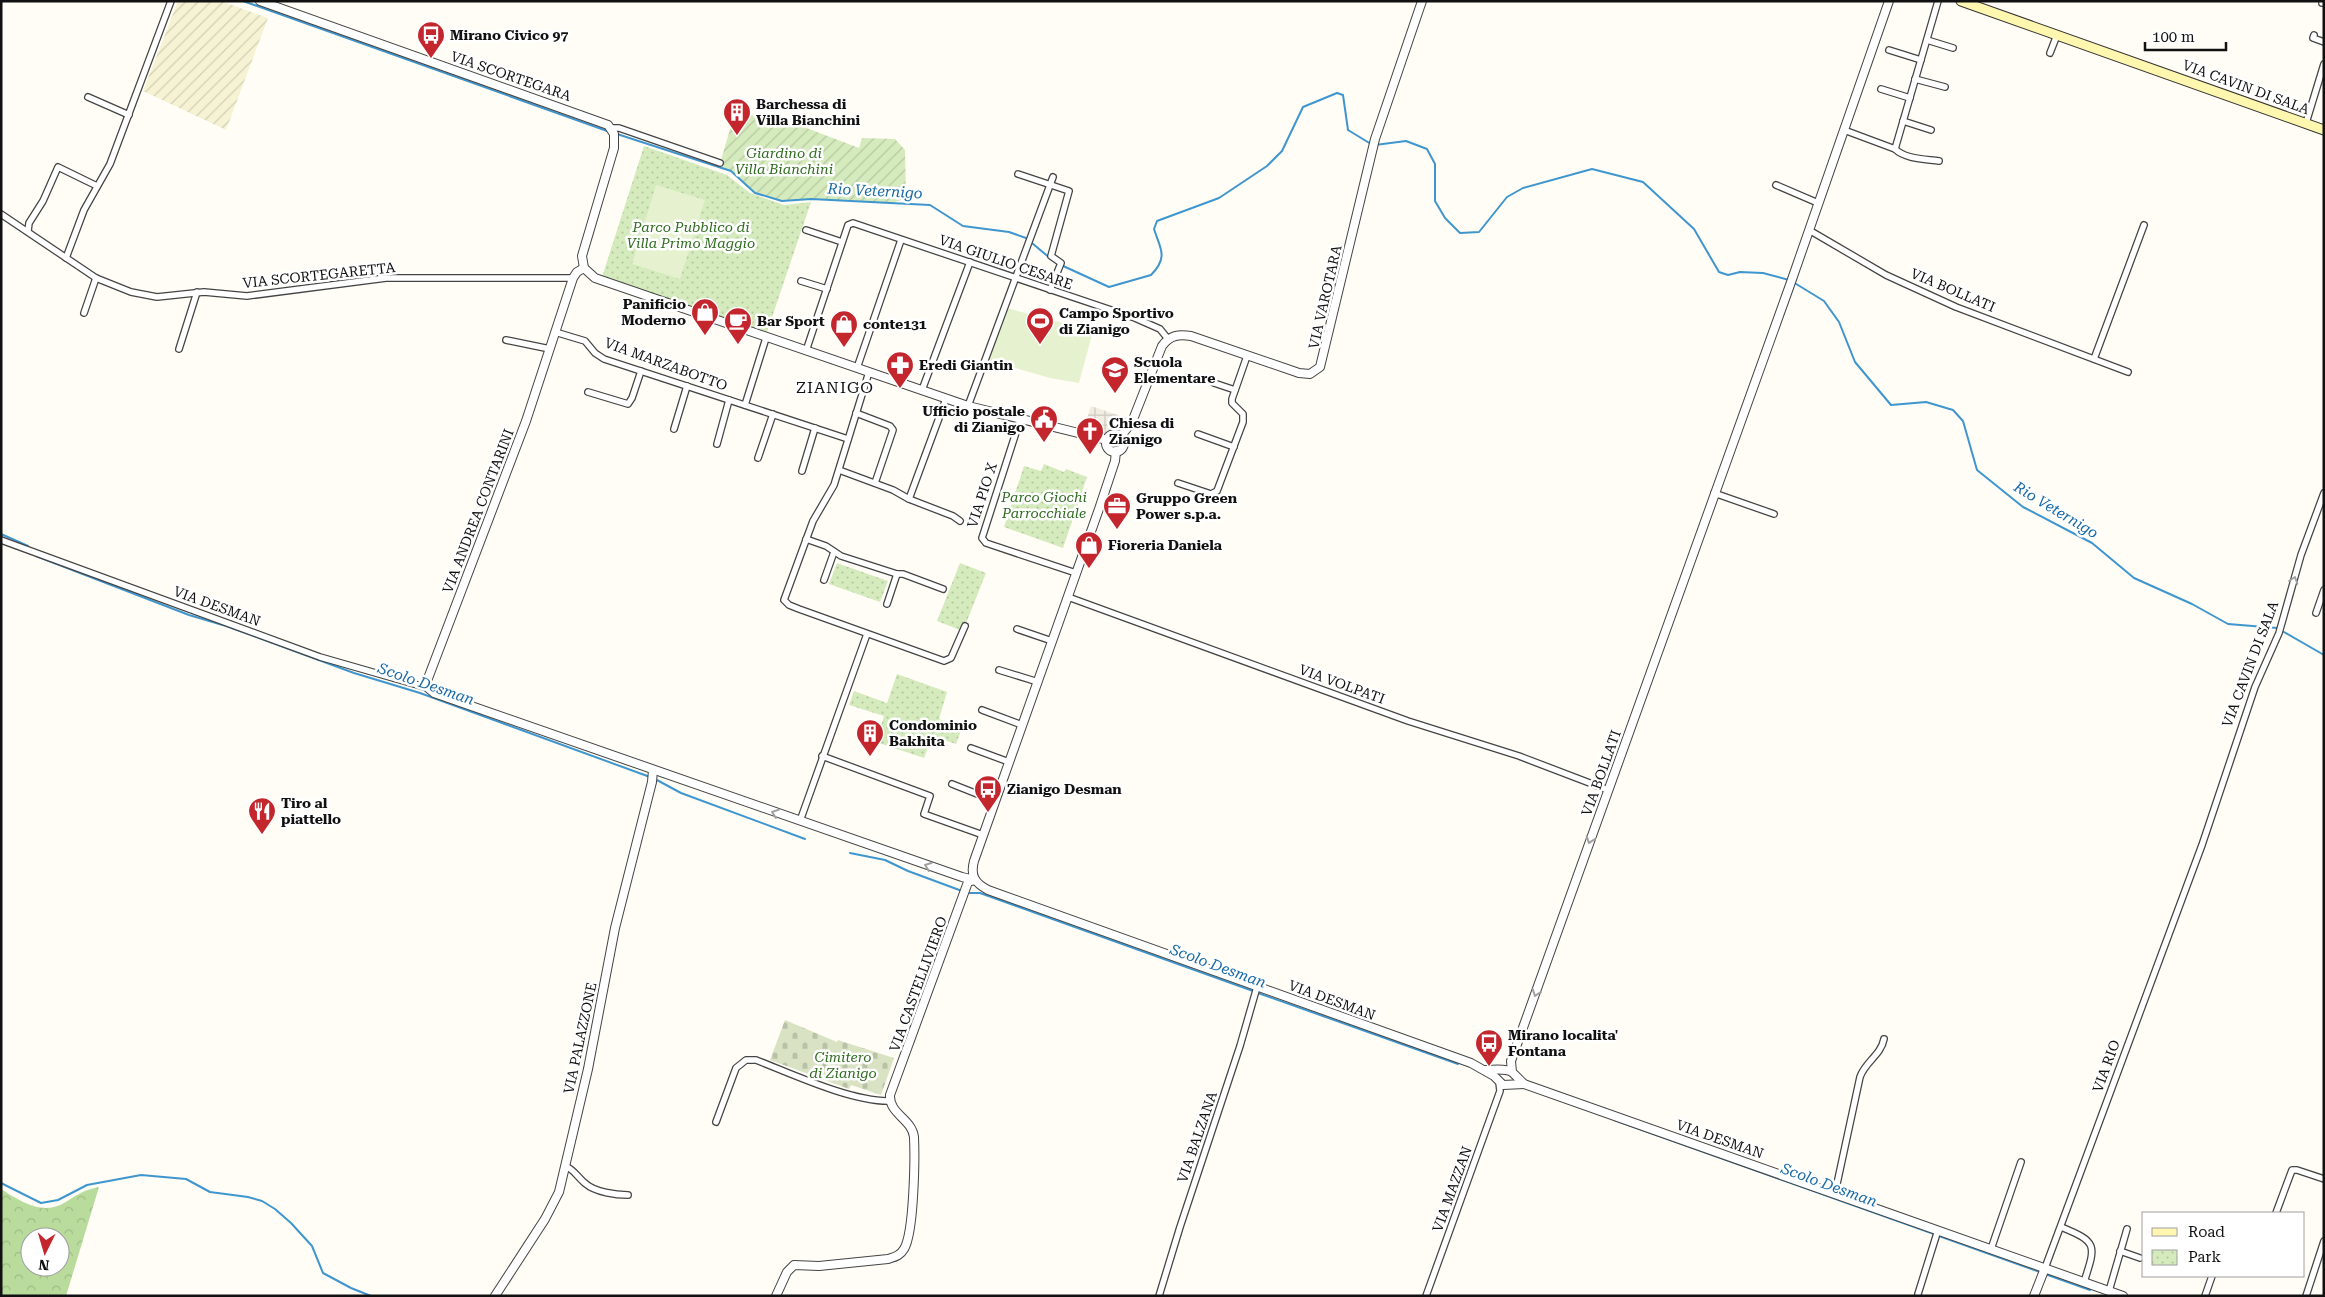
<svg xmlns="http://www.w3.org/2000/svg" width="2325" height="1297" font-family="'Roboto Serif',serif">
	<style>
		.farmland { fill: url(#farmland-furrows) }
		.forest { fill: url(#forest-crowns); fill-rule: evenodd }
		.cemetery { fill: url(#cemetery-stones) }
		.park { fill: url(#park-dots) }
		.garden { fill: url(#garden-furrows) }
		.pitch { fill: #e6f2cf }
		.plaza { fill: url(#plaza-grid) }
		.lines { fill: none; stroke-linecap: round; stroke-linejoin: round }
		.stream { stroke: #3f96cf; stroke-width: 2 }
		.minor-casing { stroke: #444; stroke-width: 8 }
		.tertiary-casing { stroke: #444; stroke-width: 10 }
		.secondary-casing { stroke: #333; stroke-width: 11 }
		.minor { stroke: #fff; stroke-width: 5.5 }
		.tertiary { stroke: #fff; stroke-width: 8 }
		.secondary { stroke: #fff6b0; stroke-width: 9 }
		.oneway { stroke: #a0a0a0 }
		.labels { text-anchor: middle; stroke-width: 5; stroke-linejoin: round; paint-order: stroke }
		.poi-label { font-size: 14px; font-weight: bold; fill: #111; stroke: #fff; text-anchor: start }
		.street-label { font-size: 14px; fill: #111; stroke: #fff }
		.park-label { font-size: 14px; font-style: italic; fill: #2f6b1f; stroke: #fff }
		.water-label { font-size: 15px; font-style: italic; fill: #1768a6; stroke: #fff }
		.quarter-label { font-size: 16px; letter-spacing: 1px; fill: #111; stroke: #fff }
	</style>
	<defs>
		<pattern id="farmland-furrows" width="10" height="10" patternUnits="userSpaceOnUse" patternTransform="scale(1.25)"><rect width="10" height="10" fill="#f6f3d4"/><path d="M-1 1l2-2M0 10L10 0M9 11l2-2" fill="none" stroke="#d2cfb5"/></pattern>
		<pattern id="forest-crowns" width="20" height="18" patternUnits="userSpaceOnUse" patternTransform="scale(1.25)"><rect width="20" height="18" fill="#b9dc9c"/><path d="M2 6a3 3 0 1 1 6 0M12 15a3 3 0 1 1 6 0" fill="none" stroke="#9ebc85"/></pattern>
		<pattern id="cemetery-stones" width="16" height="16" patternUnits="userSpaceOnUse" patternTransform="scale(1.25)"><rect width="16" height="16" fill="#d9e3c4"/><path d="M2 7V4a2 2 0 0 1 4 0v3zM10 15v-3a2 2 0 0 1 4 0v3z" fill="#b9c2a7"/></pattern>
		<pattern id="park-dots" width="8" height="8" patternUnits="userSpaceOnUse" patternTransform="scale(1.25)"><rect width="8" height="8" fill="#d5ebbd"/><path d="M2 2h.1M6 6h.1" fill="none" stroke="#b6c8a1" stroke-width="1.8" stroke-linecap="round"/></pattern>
		<pattern id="garden-furrows" width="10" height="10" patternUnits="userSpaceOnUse" patternTransform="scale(1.25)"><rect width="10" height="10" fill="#d5ebbd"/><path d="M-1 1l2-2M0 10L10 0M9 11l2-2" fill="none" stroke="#b6c8a1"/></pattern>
		<pattern id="plaza-grid" width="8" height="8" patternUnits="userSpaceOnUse" patternTransform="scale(1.25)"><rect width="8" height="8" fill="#f1ede2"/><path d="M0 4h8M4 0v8" fill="none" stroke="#cecac1"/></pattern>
	</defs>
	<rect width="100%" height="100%" fill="#fffdf5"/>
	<!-- farmland -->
	<path class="farmland" d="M178 1H221L268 18 226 130 143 91Z"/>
	<!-- forest -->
	<path class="forest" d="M99 1187 66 1296H1V1189C20 1201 42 1216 64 1203 77 1195 83 1190 99 1187ZM30 1237H60V1267H30Z"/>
	<!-- cemetery -->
	<path class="cemetery" d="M785 1020 837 1042 838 1040 894 1058 881 1095 851 1085 849 1089 770 1060Z"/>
	<!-- park -->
	<g class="park">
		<path d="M644 146 727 175 750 193 784 205 811 202 767 332 602 277Z"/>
		<path d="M1044 464 1064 472 1066 469 1087 477 1063 548 1004 527 1024 466 1041 471Z"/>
		<path d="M837 563 888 581 880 602 829 584Z"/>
		<path d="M960 563 986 573 963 631 937 621Z"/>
		<path d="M897 674 947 692 939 719 962 728 956 744 932 736 924 758 876 742 884 716 849 705 854 691 887 703Z"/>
	</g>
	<!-- garden -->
	<path class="garden" d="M735 112 796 124 859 148 862 138 895 139 905 150 906 198 892 203 811 199 782 201 755 193 731 171 719 167Z"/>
	<!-- pitch -->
	<g class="pitch">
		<path d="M656 185 705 200 680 279 632 264Z"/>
		<path d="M1007 308 1093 331 1079 383 1050 378 988 360Z"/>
	</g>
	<!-- plaza -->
	<path class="plaza" d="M1091 406 1127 418 1124 426 1116 433 1109 435 1083 430Z"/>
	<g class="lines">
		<!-- stream -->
		<g class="stream">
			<path d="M243 1 610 132"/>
			<path d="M617 134 731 171 755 193 782 201 811 199 930 205 963 226 1009 232 1026 238 1051 259"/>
			<path d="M1375 145 1406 141 1427 149 1435 164V201L1445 218 1460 233 1479 232 1507 197 1523 188 1592 169 1643 182 1694 229 1719 272 1728 275 1740 272 1763 273 1789 280"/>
			<path d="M1061 265 1109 287 1151 275C1169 257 1160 248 1154 229L1157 221 1219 198 1267 166 1282 151 1303 107 1337 93 1343 95 1348 130 1371 144"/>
			<path d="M1793 282 1824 301 1839 322 1855 362 1891 405 1926 402 1953 410 1963 421 1977 470 2023 507 2092 543 2134 578 2192 604 2228 624 2277 628 2324 655"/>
			<path d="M1 534 28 546"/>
			<path d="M36 556 189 615 226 626 354 673 420 693 650 777"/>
			<path d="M655 779 681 793 805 839"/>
			<path d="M850 853 885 860 908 871 962 891"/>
			<path d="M969 893H980L1253 991"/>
			<path d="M1258 993 1458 1064"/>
			<path d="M1614 1120 1934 1234"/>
			<path d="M1 1183 41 1203 58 1200 87 1185 141 1175 186 1179 210 1192 248 1197 262 1201 275 1209 291 1223 312 1246 323 1273 351 1288 371 1296"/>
			<path d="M1939 1236 2040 1272"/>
			<path d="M2045 1274 2090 1290"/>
		</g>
		<!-- minor casing -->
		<g class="minor-casing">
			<g id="minor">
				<path d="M2322 3H2324"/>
				<path d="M2314 35 2313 38 2324 42"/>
				<path d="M1927 40 1953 48"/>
				<path d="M1889 50 1921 60"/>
				<path d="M2050 53 2057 35"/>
				<path d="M1915 79 1945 87"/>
				<path d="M1881 89 1910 98"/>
				<path d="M88 97 129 115"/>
				<path d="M1903 121 1931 130"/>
				<path d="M2306 123 2324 64"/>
				<path d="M610 128H619L720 163"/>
				<path d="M1844 130 1895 149 1938 1"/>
				<path d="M1895 149C1905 159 1925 159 1939 161"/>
				<path d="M1018 174 1069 191 1051 256 1061 263 1050 290"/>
				<path d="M1776 185 1818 203"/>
				<path d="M1 214 96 278 131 292 157 297 204 292 247 296 386 278H573"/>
				<path d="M806 230 842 242"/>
				<path d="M1809 230 1886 275 1956 307 2128 372"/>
				<path d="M28 231 29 223 43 201 58 167 97 186"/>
				<path d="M66 258 84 210 110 164 171 1"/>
				<path d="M801 281 827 289"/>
				<path d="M84 313 96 278"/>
				<path d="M555 332 585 341 595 353 604 359 848 439"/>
				<path d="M506 340 550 349"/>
				<path d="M179 349 197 292"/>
				<path d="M806 351 848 225 853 223 1135 318 1160 329 1168 339"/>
				<path d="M2094 359 2144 225"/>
				<path d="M857 368 901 240"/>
				<path d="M869 372 834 485 813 521 784 600 789 605 799 609 944 661 951 658 965 626"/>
				<path d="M1214 383 1235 390"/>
				<path d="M922 390 970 262"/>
				<path d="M588 392 628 404 632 398 641 371"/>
				<path d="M745 405 766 338"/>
				<path d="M968 406 1053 177"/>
				<path d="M856 413 890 426 893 430 875 483"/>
				<path d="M1020 420 982 538 986 543 1076 573"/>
				<path d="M674 429 687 386"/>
				<path d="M1198 434 1234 447"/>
				<path d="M717 444 729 400"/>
				<path d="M758 458 773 414"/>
				<path d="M839 470 893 490 909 499 953 516 960 521"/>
				<path d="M802 471 815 428"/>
				<path d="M1178 483 1211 494 1217 491 1243 422V414L1232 403V399L1247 356"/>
				<path d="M1714 493 1774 514"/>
				<path d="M909 499 946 399"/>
				<path d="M806 539 826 546 841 556 897 574H903L943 589"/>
				<path d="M1 540 320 657 428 688"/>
				<path d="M824 580 834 552"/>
				<path d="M1068 597 1408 721 1519 756 1608 790"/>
				<path d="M887 604 897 574"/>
				<path d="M2316 613 2324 590"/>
				<path d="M1017 629 1052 641"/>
				<path d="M999 670 1038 682"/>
				<path d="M982 710 1022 725"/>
				<path d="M971 748 1009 762"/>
				<path d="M822 756 930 796 924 814 983 835"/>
				<path d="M952 784 995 801"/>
				<path d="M800 821 867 634"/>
				<path d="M716 1122 736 1068 746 1060H756C792 1074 852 1102 890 1101"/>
				<path d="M565 1166C574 1169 578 1178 586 1184 595 1192 616 1195 628 1195"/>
				<path d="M1835 1193 1860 1077C1865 1062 1881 1055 1884 1039"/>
				<path d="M2276 1213 2292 1170H2297L2324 1179"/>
				<path d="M2061 1227C2098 1242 2096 1245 2084 1282"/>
				<path d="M1991 1249 2021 1162"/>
				<path d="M2120 1251 2140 1258"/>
				<path d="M2045 1268 2202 845 2255 687 2279 633 2301 555 2324 493"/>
				<path d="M2109 1291 2127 1229"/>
				<path d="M1918 1294 1938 1230"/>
				<path d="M1159 1296 1180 1227 1240 1046 1257 987"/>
				<path d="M1426 1296 1500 1091 1499 1082"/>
				<path d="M2205 1296 2212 1276"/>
				<path d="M2306 1296 2324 1241"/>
			</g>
		</g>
		<!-- tertiary casing -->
		<g class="tertiary-casing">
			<g id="tertiary">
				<path d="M260 1 608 125 614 134V148L582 256 584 268 595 278 968 406 1107 440"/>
				<path d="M1889 1 1790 285 1511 1061 1512 1072 1524 1084 2123 1296"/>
				<path d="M584 268 577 272 573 278 526 421 427 681 428 688 434 693 962 877 975 880"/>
				<circle cx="1115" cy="443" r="9"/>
				<path d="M1121 436 1132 422 1162 346C1170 335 1179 334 1191 336L1299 373 1310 374 1320 367 1375 139 1422 1"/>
				<path d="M1116 451 1115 461 1099 509 974 861C970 876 975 883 988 890L1471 1063 1494 1076 1503 1085 1524 1084"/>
				<path d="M1486 1070C1494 1070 1505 1068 1512 1072"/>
				<path d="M495 1296 545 1219 559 1192 588 1069 615 928 652 782 653 770"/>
				<path d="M776 1296 787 1272 794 1265 819 1266 888 1259C894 1257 900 1256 904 1249 914 1233 915 1159 914 1137 912 1119 889 1114 890 1095L968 882 975 880"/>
				<path d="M2034 1296 2045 1268"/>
			</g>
		</g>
		<!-- secondary casing -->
		<g class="secondary-casing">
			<path id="secondary" d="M1961 1 2324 130"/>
		</g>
		<!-- minor -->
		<use href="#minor" class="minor"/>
		<!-- tertiary -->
		<use href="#tertiary" class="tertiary"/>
		<!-- secondary -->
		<use href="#secondary" class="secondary"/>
	</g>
	<!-- one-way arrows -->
	<defs><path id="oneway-chevron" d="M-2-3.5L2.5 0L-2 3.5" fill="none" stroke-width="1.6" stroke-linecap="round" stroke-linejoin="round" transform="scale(1.25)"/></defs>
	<g class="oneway">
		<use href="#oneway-chevron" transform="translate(2294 580) rotate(-72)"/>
		<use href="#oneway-chevron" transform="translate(775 813) rotate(-161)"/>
		<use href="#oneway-chevron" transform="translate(1590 840) rotate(110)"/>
		<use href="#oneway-chevron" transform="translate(928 866) rotate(-160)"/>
		<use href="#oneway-chevron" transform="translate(1536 993) rotate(110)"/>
	</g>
	<!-- icons -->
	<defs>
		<g id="bus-pin" transform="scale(1.4375)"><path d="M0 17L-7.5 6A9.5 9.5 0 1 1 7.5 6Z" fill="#c4262e" stroke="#fff"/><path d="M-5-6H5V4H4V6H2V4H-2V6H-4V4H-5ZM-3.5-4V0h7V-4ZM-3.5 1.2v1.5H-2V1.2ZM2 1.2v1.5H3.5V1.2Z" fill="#fff"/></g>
		<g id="building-pin" transform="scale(1.4375)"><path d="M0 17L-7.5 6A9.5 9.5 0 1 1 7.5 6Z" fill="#c4262e" stroke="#fff"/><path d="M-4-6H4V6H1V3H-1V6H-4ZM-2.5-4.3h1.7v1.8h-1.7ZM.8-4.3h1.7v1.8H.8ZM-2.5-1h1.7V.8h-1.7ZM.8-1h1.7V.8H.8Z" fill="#fff"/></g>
		<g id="shop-pin" transform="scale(1.4375)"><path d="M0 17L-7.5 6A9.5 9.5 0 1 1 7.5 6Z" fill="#c4262e" stroke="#fff"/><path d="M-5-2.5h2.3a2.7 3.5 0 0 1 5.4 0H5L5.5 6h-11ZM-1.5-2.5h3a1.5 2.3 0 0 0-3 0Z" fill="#fff"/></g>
		<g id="cafe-pin" transform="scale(1.4375)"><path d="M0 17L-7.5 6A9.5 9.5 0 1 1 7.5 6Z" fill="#c4262e" stroke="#fff"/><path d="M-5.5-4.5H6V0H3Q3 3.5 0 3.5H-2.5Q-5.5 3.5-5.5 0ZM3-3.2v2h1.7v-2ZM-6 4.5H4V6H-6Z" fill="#fff"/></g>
		<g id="stadium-pin" transform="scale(1.4375)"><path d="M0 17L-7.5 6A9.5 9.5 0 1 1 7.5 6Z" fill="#c4262e" stroke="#fff"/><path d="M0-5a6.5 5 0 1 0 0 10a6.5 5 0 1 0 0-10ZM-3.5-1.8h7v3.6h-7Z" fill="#fff"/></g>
		<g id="pharmacy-pin" transform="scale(1.4375)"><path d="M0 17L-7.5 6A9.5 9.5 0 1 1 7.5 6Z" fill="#c4262e" stroke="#fff"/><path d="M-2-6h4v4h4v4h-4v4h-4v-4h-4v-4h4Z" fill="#fff"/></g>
		<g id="school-pin" transform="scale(1.4375)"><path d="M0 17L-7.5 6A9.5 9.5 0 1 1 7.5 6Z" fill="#c4262e" stroke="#fff"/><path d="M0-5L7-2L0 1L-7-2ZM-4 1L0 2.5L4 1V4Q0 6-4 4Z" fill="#fff"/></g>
		<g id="civic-pin" transform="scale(1.4375)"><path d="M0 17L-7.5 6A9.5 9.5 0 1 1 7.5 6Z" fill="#c4262e" stroke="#fff"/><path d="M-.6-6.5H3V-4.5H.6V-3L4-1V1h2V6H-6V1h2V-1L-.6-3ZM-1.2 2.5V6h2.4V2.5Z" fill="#fff"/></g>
		<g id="church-pin" transform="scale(1.4375)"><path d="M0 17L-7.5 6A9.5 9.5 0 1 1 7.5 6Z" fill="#c4262e" stroke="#fff"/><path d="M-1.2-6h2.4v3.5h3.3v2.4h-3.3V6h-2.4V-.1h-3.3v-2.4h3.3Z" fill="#fff"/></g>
		<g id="office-pin" transform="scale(1.4375)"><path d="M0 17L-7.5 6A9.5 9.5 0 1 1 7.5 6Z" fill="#c4262e" stroke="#fff"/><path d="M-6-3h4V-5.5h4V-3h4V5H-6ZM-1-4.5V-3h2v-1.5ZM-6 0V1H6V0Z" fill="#fff"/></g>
		<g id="restaurant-pin" transform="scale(1.4375)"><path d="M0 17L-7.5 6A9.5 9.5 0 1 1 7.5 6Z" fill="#c4262e" stroke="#fff"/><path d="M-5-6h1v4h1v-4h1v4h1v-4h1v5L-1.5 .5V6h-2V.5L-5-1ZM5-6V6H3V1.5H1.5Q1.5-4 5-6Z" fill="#fff"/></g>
	</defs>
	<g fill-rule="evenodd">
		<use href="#bus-pin" x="431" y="35"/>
		<use href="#building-pin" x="737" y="112"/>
		<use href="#shop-pin" x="705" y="312"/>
		<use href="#cafe-pin" x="738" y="321"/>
		<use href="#stadium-pin" x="1040" y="321"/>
		<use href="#shop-pin" x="844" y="324"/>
		<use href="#pharmacy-pin" x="900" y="365"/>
		<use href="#school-pin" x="1115" y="370"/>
		<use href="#civic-pin" x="1044" y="419"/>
		<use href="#church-pin" x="1090" y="431"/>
		<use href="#office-pin" x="1117" y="506"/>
		<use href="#shop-pin" x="1089" y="545"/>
		<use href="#building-pin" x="870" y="733"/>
		<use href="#bus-pin" x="988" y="789"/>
		<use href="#restaurant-pin" x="262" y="811"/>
		<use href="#bus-pin" x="1489" y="1043"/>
	</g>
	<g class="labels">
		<!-- poi labels -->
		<g class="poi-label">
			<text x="450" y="40">Mirano Civico 97</text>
			<text x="756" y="109">Barchessa di<tspan x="756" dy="16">Villa Bianchini</tspan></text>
			<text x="686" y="309" text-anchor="end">Panificio<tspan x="686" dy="16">Moderno</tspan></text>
			<text x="1059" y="318">Campo Sportivo<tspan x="1059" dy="16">di Zianigo</tspan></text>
			<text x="757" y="326">Bar Sport</text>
			<text x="863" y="329">conte131</text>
			<text x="1134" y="367">Scuola<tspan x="1134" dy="16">Elementare</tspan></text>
			<text x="919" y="370">Eredi Giantin</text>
			<text x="1025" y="416" text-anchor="end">Ufficio postale<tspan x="1025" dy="16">di Zianigo</tspan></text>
			<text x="1109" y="428">Chiesa di<tspan x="1109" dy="16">Zianigo</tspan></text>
			<text x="1136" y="503">Gruppo Green<tspan x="1136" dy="16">Power s.p.a.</tspan></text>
			<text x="1108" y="550">Fioreria Daniela</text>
			<text x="889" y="730">Condominio<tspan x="889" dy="16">Bakhita</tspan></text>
			<text x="1007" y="794">Zianigo Desman</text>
			<text x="281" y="808">Tiro al<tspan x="281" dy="16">piattello</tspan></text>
			<text x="1508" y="1040">Mirano localita'<tspan x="1508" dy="16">Fontana</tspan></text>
		</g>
		<!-- street labels -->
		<g class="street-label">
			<text transform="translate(511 76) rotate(19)" y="5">VIA SCORTEGARA</text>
			<text transform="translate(2246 87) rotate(20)" y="5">VIA CAVIN DI SALA</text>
			<text transform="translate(1006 262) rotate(19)" y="5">VIA GIULIO CESARE</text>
			<text transform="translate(319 275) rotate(-6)" y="5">VIA SCORTEGARETTA</text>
			<text transform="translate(1953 290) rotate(23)" y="5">VIA BOLLATI</text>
			<text transform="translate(1325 297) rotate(-77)" y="5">VIA VAROTARA</text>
			<text transform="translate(666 364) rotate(20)" y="5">VIA MARZABOTTO</text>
			<text transform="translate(982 495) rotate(-72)" y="5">VIA PIO X</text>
			<text transform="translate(478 511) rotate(-69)" y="5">VIA ANDREA CONTARINI</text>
			<text transform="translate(217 606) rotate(20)" y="5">VIA DESMAN</text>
			<text transform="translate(2250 664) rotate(-69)" y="5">VIA CAVIN DI SALA</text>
			<text transform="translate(1342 684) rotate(20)" y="5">VIA VOLPATI</text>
			<text transform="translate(1601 773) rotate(-70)" y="5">VIA BOLLATI</text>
			<text transform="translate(918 984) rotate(-70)" y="5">VIA CASTELLIVIERO</text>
			<text transform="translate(1332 1000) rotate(20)" y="5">VIA DESMAN</text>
			<text transform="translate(580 1038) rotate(-78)" y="5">VIA PALAZZONE</text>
			<text transform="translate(2106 1066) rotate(-70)" y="5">VIA RIO</text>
			<text transform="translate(1197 1137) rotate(-71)" y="5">VIA BALZANA</text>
			<text transform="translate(1720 1139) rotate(19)" y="5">VIA DESMAN</text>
			<text transform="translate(1452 1189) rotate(-70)" y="5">VIA MAZZAN</text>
		</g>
		<!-- park labels -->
		<g class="park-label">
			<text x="784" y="158">Giardino di<tspan x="784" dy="16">Villa Bianchini</tspan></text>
			<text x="691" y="232">Parco Pubblico di<tspan x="691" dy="16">Villa Primo Maggio</tspan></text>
			<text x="1044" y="502">Parco Giochi<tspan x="1044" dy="16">Parrocchiale</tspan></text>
			<text x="843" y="1062">Cimitero<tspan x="843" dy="16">di Zianigo</tspan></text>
		</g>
		<!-- water labels -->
		<g class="water-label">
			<text transform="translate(875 191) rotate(3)" y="5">Rio Veternigo</text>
			<text transform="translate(2056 510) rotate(31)" y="5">Rio Veternigo</text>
			<text transform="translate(426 684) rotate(19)" y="5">Scolo Desman</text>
			<text transform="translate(1218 966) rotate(20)" y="5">Scolo Desman</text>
			<text transform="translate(1829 1185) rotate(20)" y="5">Scolo Desman</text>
		</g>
		<!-- quarter labels -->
		<g class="quarter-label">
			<text x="835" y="393">ZIANIGO</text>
		</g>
	</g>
	<!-- border -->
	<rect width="2325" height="1297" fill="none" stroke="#111111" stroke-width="5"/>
	<!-- legend -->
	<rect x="2142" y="1212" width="162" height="65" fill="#ffffff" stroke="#a0a0a0"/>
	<rect x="2152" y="1228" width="25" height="8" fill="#fff6b0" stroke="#a0a0a0"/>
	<text x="2188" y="1237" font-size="15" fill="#111111">Road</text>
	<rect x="2152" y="1250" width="25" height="15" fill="url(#park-dots)" stroke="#a0a0a0"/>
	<text x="2188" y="1262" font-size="15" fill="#111111">Park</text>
	<!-- north arrow -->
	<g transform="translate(45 1252) rotate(185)"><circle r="24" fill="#ffffff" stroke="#a0a0a0"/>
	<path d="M0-4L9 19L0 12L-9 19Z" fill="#c4262e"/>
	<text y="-8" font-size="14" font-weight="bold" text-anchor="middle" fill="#111111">N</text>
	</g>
	<!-- scale -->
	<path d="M2145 42v8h81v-8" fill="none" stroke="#111111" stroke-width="2.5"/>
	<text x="2152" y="42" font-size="15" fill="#111111" stroke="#ffffff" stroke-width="4" paint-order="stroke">100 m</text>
</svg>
